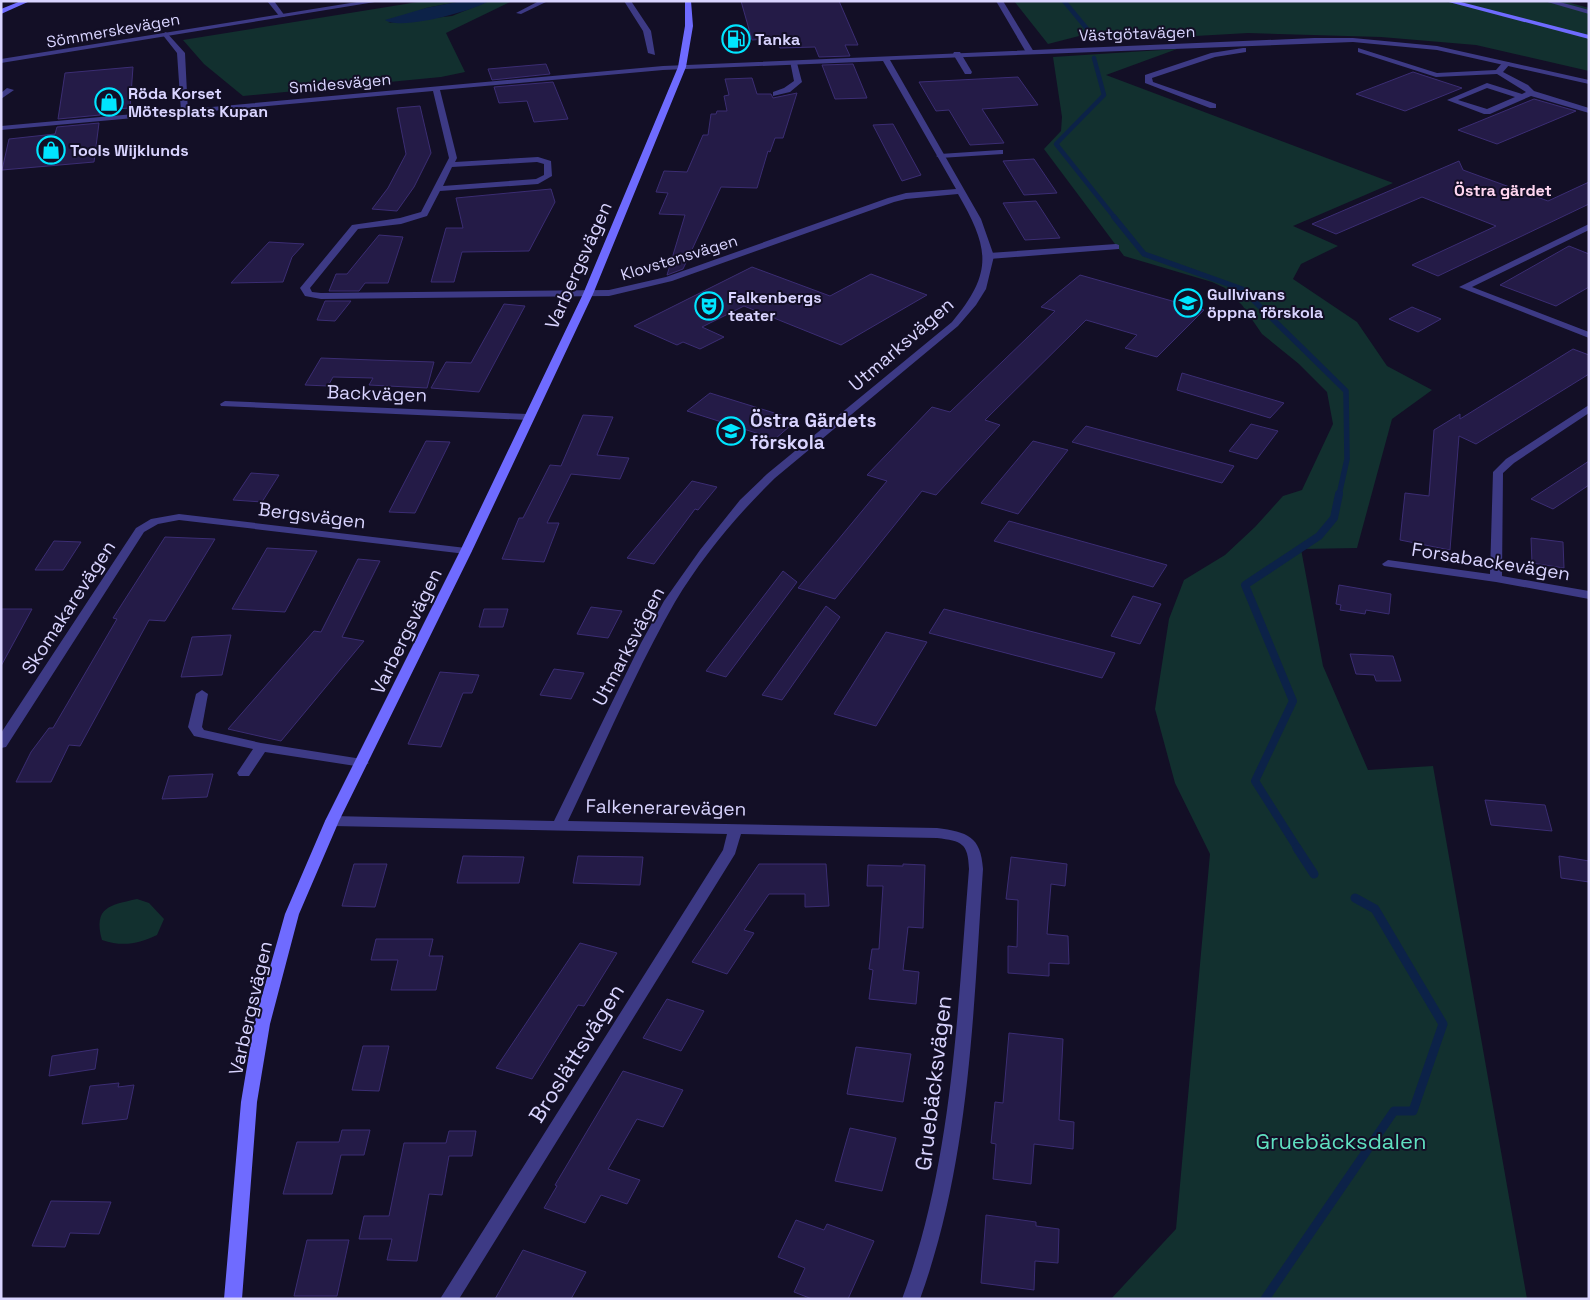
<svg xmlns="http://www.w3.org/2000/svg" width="1590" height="1300" font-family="'Space Grotesk',sans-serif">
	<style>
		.green { fill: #12302f }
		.water { fill: #0c2248 }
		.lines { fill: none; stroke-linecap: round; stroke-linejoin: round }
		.stream-far3 { stroke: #0c2248; stroke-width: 4.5 }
		.stream-far2 { stroke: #0c2248; stroke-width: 5.5 }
		.stream-far1 { stroke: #0c2248; stroke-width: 8 }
		.stream { stroke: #0c2248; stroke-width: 9 }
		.building { fill: #241b47; stroke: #3b2d73 }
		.service { fill: #3d3a85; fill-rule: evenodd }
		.minor { fill: #3d3a85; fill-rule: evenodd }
		.tertiary { fill: #3d3a85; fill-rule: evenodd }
		.secondary { fill: #6f6bff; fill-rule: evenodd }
		.labels { text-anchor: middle; stroke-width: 4; stroke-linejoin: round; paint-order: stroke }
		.far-street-label { font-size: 16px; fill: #d9d4ff; stroke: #130f26 }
		.far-poi-label { font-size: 16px; font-weight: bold; fill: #d9d4ff; stroke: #130f26; text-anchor: start }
		.far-neighbourhood-label { font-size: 16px; font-weight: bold; fill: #ffd6f0; stroke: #130f26 }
		.street-label { font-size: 19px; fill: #d9d4ff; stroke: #130f26 }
		.poi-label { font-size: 19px; font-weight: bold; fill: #d9d4ff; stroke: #130f26; text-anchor: start }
		.near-street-label { font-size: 22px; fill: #d9d4ff; stroke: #130f26 }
		.near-park-label { font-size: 22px; fill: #5fe0c0; stroke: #130f26 }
	</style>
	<rect width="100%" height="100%" fill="#130f26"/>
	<!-- green -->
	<g class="green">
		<path d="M424 1H462L426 8 388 23 452 16 489 1H512L446 33 465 72 441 77 243 96 204 64 183 40Z"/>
		<path d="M1014 1H1563L1589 8V71L1476 45 1381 37 1248 33 1178 37 1079 36 1048 44Z"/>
		<path d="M1177 49 1106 75 1393 183 1293 226 1338 246 1301 264 1293 279 1357 322 1387 366 1432 390 1392 419 1357 548 1301 549 1323 666 1368 770 1433 766 1527 1299H1111L1176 1229 1210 854 1175 783 1155 709 1169 619 1184 580 1225 555 1255 527 1283 496 1302 490 1333 424 1327 392 1299 364 1262 334 1242 305 1225 288 1212 282 1124 256 1044 149 1061 131 1062 117 1053 57Z"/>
		<path d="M137 899 149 903 164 919 157 935C138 944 123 947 102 940 93 907 110 905 137 899Z"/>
	</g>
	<!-- water -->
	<path class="water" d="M462 1H489C472 11 401 31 385 20L426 8Z"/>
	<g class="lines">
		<!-- stream-far3 -->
		<g class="stream-far3">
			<path d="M1064 1 1088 30 1091 39"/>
			<path d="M1094 58 1104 95 1056 144 1115 218"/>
		</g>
		<!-- stream-far2 -->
		<path class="stream-far2" d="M1114 217 1144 254 1242 289 1346 391 1347 459 1339 495"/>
		<!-- stream-far1 -->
		<path class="stream-far1" d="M1298 849 1255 781 1293 701 1245 585 1319 536 1334 518 1339 494"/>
		<!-- stream -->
		<g class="stream">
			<path d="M1297 848 1314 874"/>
			<path d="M1265 1299 1394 1111H1413L1443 1024 1375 909 1355 898"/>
		</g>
	</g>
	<!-- building -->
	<g class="building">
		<path d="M741 1H839L858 45H845L850 56 819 57 815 47 780 48 777 38 752 40Z"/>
		<path d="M546 64 550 74 492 80 488 69Z"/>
		<path d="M853 64 867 98 835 99 822 65Z"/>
		<path d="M133 67 130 108 100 110V115L58 119 65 73Z"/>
		<path d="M1413 72 1462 88 1405 111 1356 94Z"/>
		<path d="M1018 77 1038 105 982 109 1004 143 970 145 949 110 936 111 919 82Z"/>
		<path d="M752 78 757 94H771L773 98 797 93 783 138H775L770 152 768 151 757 188 721 187 683 269 667 275 685 215 659 214 668 193 656 192 664 171 687 172 703 135H708L711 114H716L717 111H727L724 96 729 95 725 79Z"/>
		<path d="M553 82 568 119 534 122 527 101 499 103 494 87Z"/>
		<path d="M1534 99 1576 111 1497 144 1458 130Z"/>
		<path d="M420 106 431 153 414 187 397 211 372 209 388 188 406 154 397 108Z"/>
		<path d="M99 123 94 162 2 170 9 139 55 134 57 127Z"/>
		<path d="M893 124 921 175 902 181 873 125Z"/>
		<path d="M1034 159 1057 193 1024 195 1003 161Z"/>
		<path d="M1459 161 1463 170 1548 201 1589 182V204L1438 276 1412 265 1496 226 1422 197 1336 234 1312 224Z"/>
		<path d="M551 189 555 202 529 251 462 252 454 282H431L446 228H463L456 198Z"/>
		<path d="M1036 201 1060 238 1025 240 1003 203Z"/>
		<path d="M379 235 403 237 388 283H365L359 291H329L336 274H347Z"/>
		<path d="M269 242 304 244 292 257 283 282 231 283Z"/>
		<path d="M1569 246 1589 254V287L1556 306 1500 285Z"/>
		<path d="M752 267 830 296 871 274 927 295 841 345 744 306 702 327 724 337 700 349 683 342 677 345 634 326Z"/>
		<path d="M1080 275 1204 310 1157 357 1125 348 1137 335 1086 320 985 420 1000 425 936 495 922 491 835 599 798 588 887 481 867 475 932 407 950 412 1055 311 1041 307Z"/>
		<path d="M325 301H351L335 321 317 320Z"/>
		<path d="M504 304 525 306 479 392 431 388 446 362 471 363Z"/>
		<path d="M1412 307 1441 319 1418 332 1389 319Z"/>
		<path d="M1573 349 1589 355V374L1476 444 1459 436 1450 550 1400 540 1405 493 1429 496 1434 430 1460 414V419Z"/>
		<path d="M321 358 373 360 434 362 427 388 369 385 373 378 333 377 328 386 305 385Z"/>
		<path d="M1182 373 1284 403 1270 418 1177 390Z"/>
		<path d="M710 393 797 420 775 439 687 411Z"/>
		<path d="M583 415 613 417 597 455 629 458 620 479 571 474 547 523H559L544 562 502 559 519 518H523L550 465 561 466Z"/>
		<path d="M1251 424 1278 431 1257 459 1229 451Z"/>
		<path d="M1086 426 1234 466 1222 483 1072 442Z"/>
		<path d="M426 441 450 442 415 513 389 512Z"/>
		<path d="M1033 441 1068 450 1018 514 981 503Z"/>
		<path d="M1589 461V485L1553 509 1531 499Z"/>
		<path d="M251 473 279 475 262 502 233 500Z"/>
		<path d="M692 481 717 487 698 510 695 509 654 564 627 558Z"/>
		<path d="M1009 521 1167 565 1153 587 994 541Z"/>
		<path d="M165 537 215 539 165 621 149 620 80 746 69 745 51 782H16L31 752 49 728H53L117 619 113 618Z"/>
		<path d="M1531 538 1563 542 1564 568 1532 563Z"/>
		<path d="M54 541 81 542 63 570H35Z"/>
		<path d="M267 548 317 551 285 612 232 609Z"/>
		<path d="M358 559 380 561 342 637 364 641 281 741 228 729 314 631 321 632Z"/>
		<path d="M783 571 797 582 726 677 706 671Z"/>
		<path d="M1339 585 1391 594 1389 614 1366 610 1365 614 1340 610 1341 605 1336 604Z"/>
		<path d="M1133 596 1161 604 1140 644 1111 636Z"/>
		<path d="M826 606 840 617 782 700 762 695Z"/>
		<path d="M591 607 622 611 608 638 577 634Z"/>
		<path d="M1 609H32L1 666Z"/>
		<path d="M484 609H508L503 627H479Z"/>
		<path d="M944 609 1115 653 1102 678 929 633Z"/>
		<path d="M886 632 927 642 876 726 834 714Z"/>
		<path d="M231 635 222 675 181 677 192 637Z"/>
		<path d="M1350 654 1393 656 1401 681H1376L1374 675 1356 674Z"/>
		<path d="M554 669 584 673 571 699 540 695Z"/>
		<path d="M440 672 479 675 472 693H463L441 747 408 744Z"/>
		<path d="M213 774 207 797 162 799 169 776Z"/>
		<path d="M1485 800 1545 805 1552 831 1491 825Z"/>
		<path d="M463 856 524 857 519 883H457Z"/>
		<path d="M578 856 643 857 640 885 573 883Z"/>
		<path d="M1559 856 1589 861V882L1561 878Z"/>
		<path d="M1011 857 1067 864 1065 886 1051 884 1047 934 1068 936 1069 964 1049 963V976L1008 973V946L1017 947 1018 900 1006 899Z"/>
		<path d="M354 864H387L375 907 342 906Z"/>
		<path d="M759 864H826L829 906 805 907V894H769L744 930 754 933 727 974 692 962Z"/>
		<path d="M903 864 925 865 923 928 908 927 903 970 919 972 916 1004 869 999 873 970 869 969 872 949H879L883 886H867L868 865 903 866Z"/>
		<path d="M376 939H433L429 956H443L436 990H391L398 960H371Z"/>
		<path d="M580 943 617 953 584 1006 578 1005 532 1079 496 1068Z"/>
		<path d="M667 999 704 1011 681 1051 643 1038Z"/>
		<path d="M1009 1033 1063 1039 1059 1120 1074 1122 1073 1149 1034 1144 1031 1184 993 1179 996 1144 991 1143 995 1102 1003 1103Z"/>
		<path d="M363 1046H389L379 1091 352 1090Z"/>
		<path d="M856 1047 911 1054 903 1102 847 1094Z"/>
		<path d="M98 1049 95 1069 49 1076 52 1056Z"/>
		<path d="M623 1071 683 1090 663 1127 637 1119 608 1169 640 1180 627 1204 601 1195 585 1223 544 1208 557 1186 555 1185Z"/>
		<path d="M119 1083 118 1087 134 1085 127 1119 82 1124 90 1086Z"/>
		<path d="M850 1128 896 1138 882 1191 835 1181Z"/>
		<path d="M342 1130H370L364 1155H341L332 1194H283L297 1142H339Z"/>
		<path d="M449 1131H476L472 1156H449L442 1195 429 1194 417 1261 387 1260 392 1239H359L364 1216H389L404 1143H446Z"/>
		<path d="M51 1201 111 1202 99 1234 70 1233 65 1247 32 1246Z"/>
		<path d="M986 1215 1036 1222V1226L1059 1229 1058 1263 1035 1261 1034 1290 981 1283Z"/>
		<path d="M796 1220 824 1230 827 1224 874 1241 848 1299H812L794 1292 805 1268 778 1257Z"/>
		<path d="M307 1240H349L337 1296H294Z"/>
		<path d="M523 1250 586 1272 571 1299H495Z"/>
	</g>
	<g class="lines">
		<!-- service -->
		<g class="service">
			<path d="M267 1H274L285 16 284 17H280Z"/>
			<path d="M996 1H1003L1034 52 1033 54H1027Z"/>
			<path d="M166 32 185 53 188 113 181 111 177 53 162 34Z"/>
			<path d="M1243 48H1246V52L1215 57 1152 78 1153 82 1216 104V108H1210L1145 83V75L1211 53Z"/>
			<path d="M1358 48 1437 73 1496 70 1503 62H1509L1510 64 1503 72 1528 85 1534 91 1589 108V113L1531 96 1490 114H1484L1447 100 1487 83 1522 94 1526 92 1497 74 1436 77 1358 52ZM1487 88 1515 97 1487 109 1458 100Z"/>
			<path d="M954 52H960L972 72 971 74H965L953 54Z"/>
			<path d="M790 61 797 63 802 82 790 92 773 96V92L784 88 794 81Z"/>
			<path d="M1000 150H1003V154L940 158 936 156 940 154Z"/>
			<path d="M1116 244 1119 245V249L989 259 984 256 989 253Z"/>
			<path d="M202 690 208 694 202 727 204 730 261 743 362 759 369 763 362 767 265 752 249 776H239L237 773 253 749 194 736 188 727 196 694Z"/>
		</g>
		<!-- minor -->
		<g class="minor">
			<path d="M539 1H548L521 14 516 13Z"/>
			<path d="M624 1H631L651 31 655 55 648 53 643 31Z"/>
			<path d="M1544 1H1556L1589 10V14Z"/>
			<path d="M1314 38H1353L1437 46 1589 80V84L1437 50 1353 42 890 60 981 219 994 256 986 289 976 305 958 326 775 478C737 515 702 557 675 602 635 672 603 748 568 821L937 828C967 832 981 836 983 869 973 1014 970 1161 920 1299H902C953 1161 957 1014 969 869 968 843 962 841 937 838L741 834 735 854 459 1299H440L723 850 727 834 332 826 327 824 325 821 327 818 332 816 554 821 641 643 664 601 700 550 740 500 767 474 952 322C994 272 989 248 958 194L906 199 894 202 672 281 609 296 321 299 305 296 300 288 352 225 400 218 421 212 449 158 433 91 1 130V126L663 66ZM883 61 956 189 906 193 888 198 666 277 609 290 321 293 312 292 310 288 358 229 401 224 427 216 440 191 538 184 552 176 551 161 538 157 455 162 457 158 440 90 663 70ZM537 162 544 164V175L536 179 443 186 452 167Z"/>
			<path d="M7 88 14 90 1 99V93Z"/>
			<path d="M1589 224V230L1472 287 1589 332V338L1459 287Z"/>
			<path d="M225 401 528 414 533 417 528 420 221 406 220 404Z"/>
			<path d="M1589 405V413L1514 463 1503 473 1502 576 1589 591V599L1496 582 1384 566 1382 564 1388 560 1490 574 1493 472 1506 459Z"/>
			<path d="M179 514 466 548 472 551 466 554 179 520 158 524 144 532 6 747 1 748V733L136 528 151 519Z"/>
		</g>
		<!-- tertiary -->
		<path class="tertiary" d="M363 1H381L1 63V59Z"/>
		<!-- secondary -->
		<g class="secondary">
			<path d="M21 1H30L1 14V9Z"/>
			<path d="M685 1H691L693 26 686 67 593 294 472 551 339 821 299 914 270 1024 257 1102 242 1299H224L241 1102 254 1024 285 914 325 821 460 551 583 294 678 67 685 26Z"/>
			<path d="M1445 1H1457L1589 35V39Z"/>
		</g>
	</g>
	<!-- icons -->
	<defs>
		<g id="fuel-ring" transform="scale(1.4375)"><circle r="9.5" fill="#130f26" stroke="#00e5ff" stroke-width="1.5"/><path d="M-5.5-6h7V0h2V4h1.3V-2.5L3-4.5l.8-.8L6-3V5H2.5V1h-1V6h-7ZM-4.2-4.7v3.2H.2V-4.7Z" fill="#00e5ff"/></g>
		<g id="shop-ring" transform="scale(1.4375)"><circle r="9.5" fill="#130f26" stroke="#00e5ff" stroke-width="1.5"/><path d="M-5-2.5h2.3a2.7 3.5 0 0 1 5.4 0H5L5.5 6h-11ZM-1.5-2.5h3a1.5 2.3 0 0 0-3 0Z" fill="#00e5ff"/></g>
		<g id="school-ring" transform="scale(1.4375)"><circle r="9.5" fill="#130f26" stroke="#00e5ff" stroke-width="1.5"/><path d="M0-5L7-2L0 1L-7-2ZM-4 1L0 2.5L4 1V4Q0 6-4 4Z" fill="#00e5ff"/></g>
		<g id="theatre-ring" transform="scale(1.4375)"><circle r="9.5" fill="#130f26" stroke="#00e5ff" stroke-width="1.5"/><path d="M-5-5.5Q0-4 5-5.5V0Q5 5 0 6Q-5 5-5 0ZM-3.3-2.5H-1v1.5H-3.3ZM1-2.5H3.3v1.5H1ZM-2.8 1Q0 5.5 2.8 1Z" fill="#00e5ff"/></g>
	</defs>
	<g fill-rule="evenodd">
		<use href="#fuel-ring" x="736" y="39"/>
		<use href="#shop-ring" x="109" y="102"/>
		<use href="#shop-ring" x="51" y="150"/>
		<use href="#school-ring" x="1188" y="303"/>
		<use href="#theatre-ring" x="709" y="306"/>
		<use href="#school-ring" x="731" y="431"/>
	</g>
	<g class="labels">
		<!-- far-street labels -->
		<g class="far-street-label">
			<text transform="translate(113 30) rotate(-10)" y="6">Sömmerskevägen</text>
			<text transform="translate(1137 33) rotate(-2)" y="6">Västgötavägen</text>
			<text transform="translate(340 83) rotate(-5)" y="6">Smidesvägen</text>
			<text transform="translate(679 257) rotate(-17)" y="6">Klovstensvägen</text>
		</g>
		<!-- far-poi labels -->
		<g class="far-poi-label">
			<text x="755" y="45">Tanka</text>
			<text x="128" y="99">Röda Korset<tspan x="128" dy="18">Mötesplats Kupan</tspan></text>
			<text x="70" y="156">Tools Wijklunds</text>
			<text x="1207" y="300">Gullvivans<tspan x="1207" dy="18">öppna förskola</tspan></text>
			<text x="728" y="303">Falkenbergs<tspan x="728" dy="18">teater</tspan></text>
		</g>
		<!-- far-neighbourhood labels -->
		<g class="far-neighbourhood-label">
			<text x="1503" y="196">Östra gärdet</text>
		</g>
		<!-- street labels -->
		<g class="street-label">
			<text transform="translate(578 265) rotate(-66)" y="7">Varbergsvägen</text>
			<text transform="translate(901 344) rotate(-41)" y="7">Utmarksvägen</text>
			<text transform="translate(377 393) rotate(2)" y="7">Backvägen</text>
			<text transform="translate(312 515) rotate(7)" y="7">Bergsvägen</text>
			<text transform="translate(1491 561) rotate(9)" y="7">Forsabackevägen</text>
			<text transform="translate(68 607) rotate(-57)" y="7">Skomakarevägen</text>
			<text transform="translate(406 631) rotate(-64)" y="7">Varbergsvägen</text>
			<text transform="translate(628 646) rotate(-62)" y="7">Utmarksvägen</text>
			<text transform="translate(666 807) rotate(1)" y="7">Falkenerarevägen</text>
			<text transform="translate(250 1008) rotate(-77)" y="7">Varbergsvägen</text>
		</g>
		<!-- poi labels -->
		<g class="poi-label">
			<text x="750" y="427">Östra Gärdets<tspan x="750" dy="22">förskola</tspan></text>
		</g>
		<!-- near-street labels -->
		<g class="near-street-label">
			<text transform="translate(576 1053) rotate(-58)" y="8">Broslättsvägen</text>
			<text transform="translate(933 1083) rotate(-83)" y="8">Gruebäcksvägen</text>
		</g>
		<!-- near-park labels -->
		<g class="near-park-label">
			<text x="1341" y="1149">Gruebäcksdalen</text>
		</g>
	</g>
	<!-- border -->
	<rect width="1590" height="1300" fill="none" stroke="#d9d4ff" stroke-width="5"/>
</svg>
